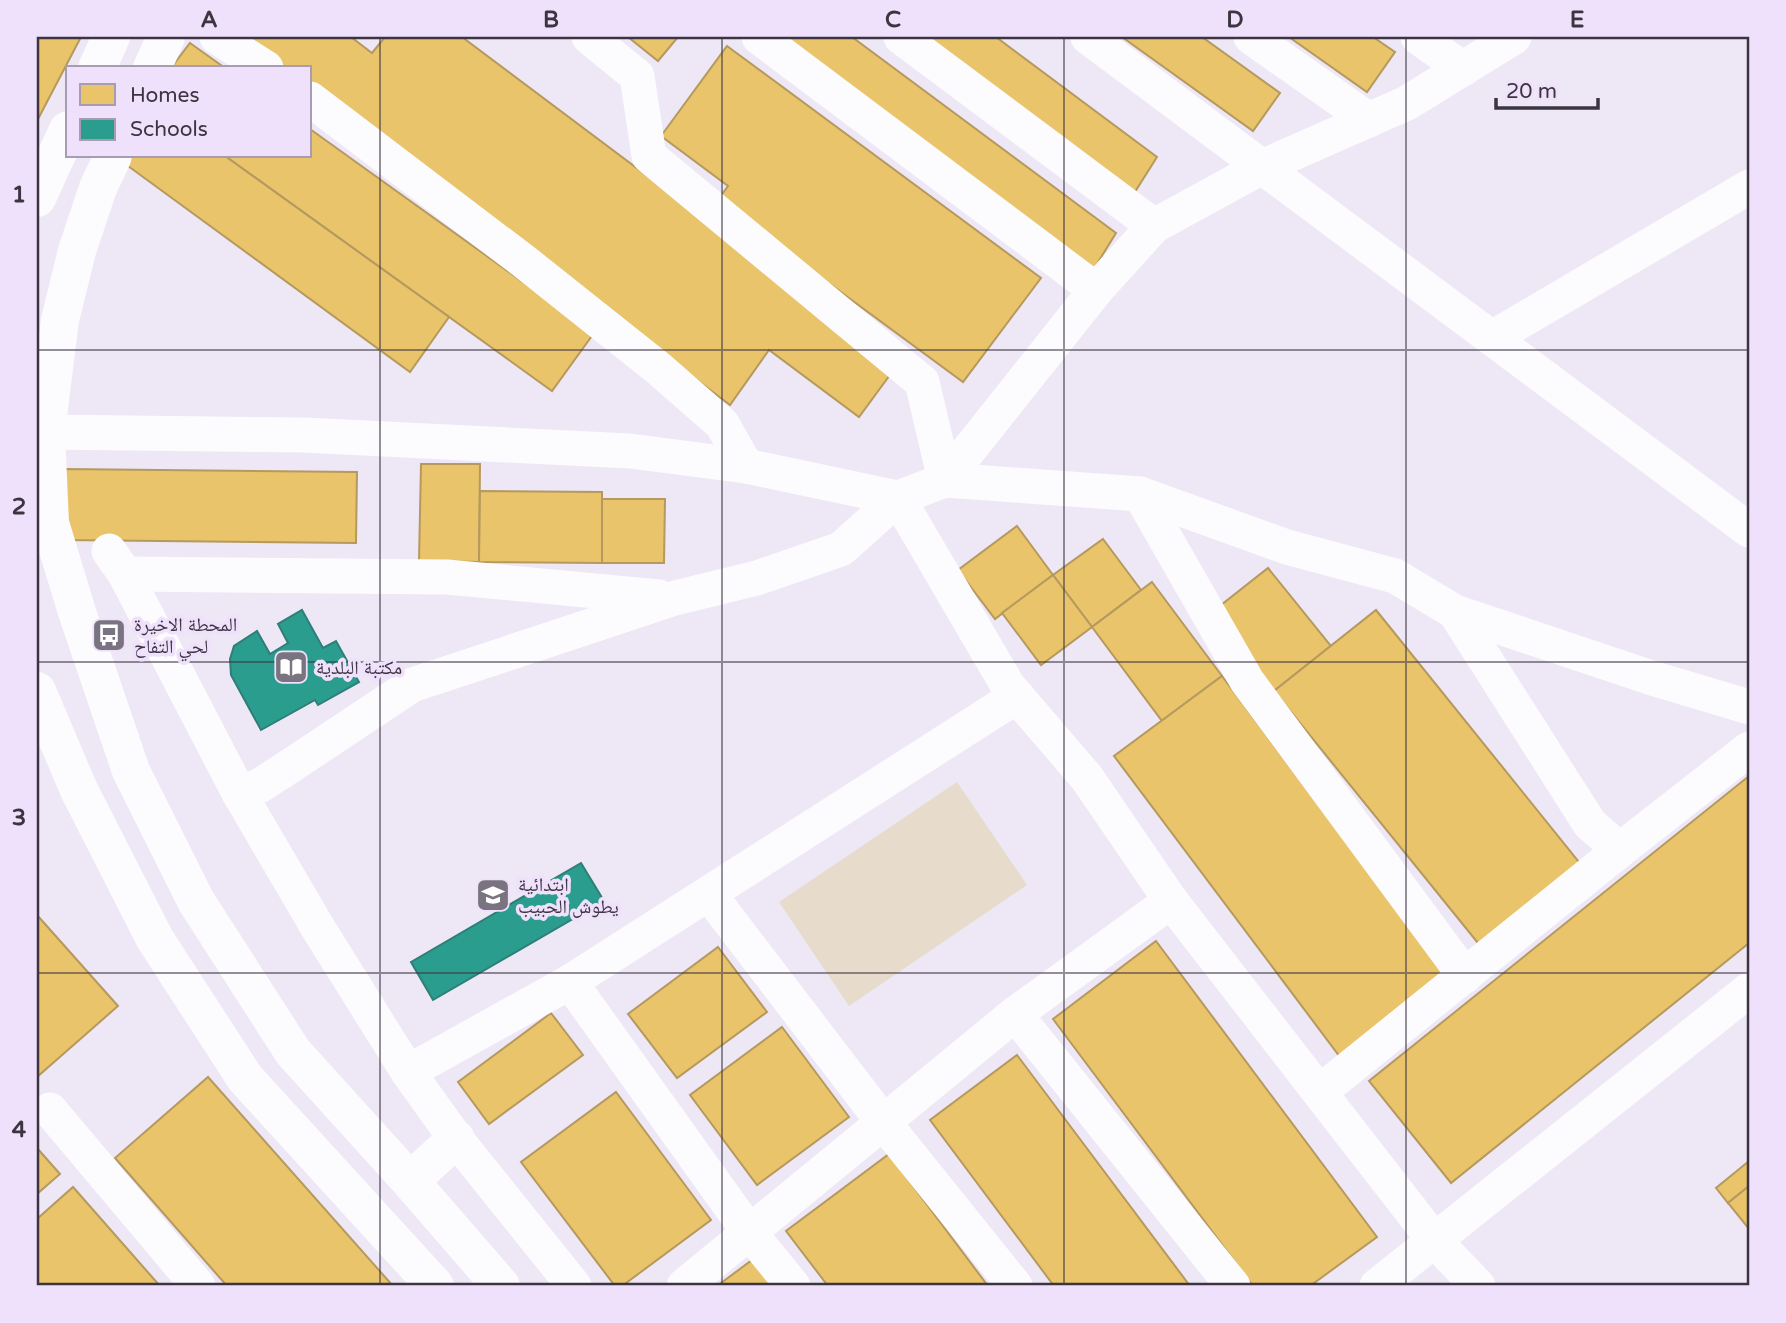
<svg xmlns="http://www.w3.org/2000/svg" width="1786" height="1323" font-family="'Varela Round','Noto Naskh Arabic',sans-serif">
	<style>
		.green { fill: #e7dbcc }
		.homes { fill: #e9c46a; stroke: #b5995e; stroke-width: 2 }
		.schools { fill: #2a9d8f; stroke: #2f7e78; stroke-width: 2 }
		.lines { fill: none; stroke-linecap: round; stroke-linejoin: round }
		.street { stroke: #fcfbfe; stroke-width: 35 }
		.secondary { stroke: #fcfbfe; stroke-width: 38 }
		.grid { fill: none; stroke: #3c3541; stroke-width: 2; stroke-opacity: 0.55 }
		.labels { text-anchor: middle; stroke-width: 7; stroke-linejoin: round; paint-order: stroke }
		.poi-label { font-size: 19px; fill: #3c3541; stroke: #efe1fb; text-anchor: start }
		.neatline { fill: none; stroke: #3c3541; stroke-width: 2.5 }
		.grid-label { font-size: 23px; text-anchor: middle; font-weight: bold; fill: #3c3541 }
	</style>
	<rect width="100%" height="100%" fill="#eee7f5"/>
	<!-- green -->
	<path class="green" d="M957 782 1027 885 849 1006 779 902Z"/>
	<!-- homes -->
	<g class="homes">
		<path d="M37 37H81L37 121Z"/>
		<path d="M241 37H351L372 53 385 37H462L898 364 859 417 769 350 730 405 310 88V68H283Z"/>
		<path d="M628 37H678L658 61Z"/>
		<path d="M777 37H852L1116 233 1092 272Z"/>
		<path d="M921 37H996L1157 157 1133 195Z"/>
		<path d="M1122 37H1202L1280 93 1253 131Z"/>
		<path d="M1289 37H1373L1395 52 1367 92Z"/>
		<path d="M190 43 225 68H171Z"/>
		<path d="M727 46 1041 278 963 382 717 201 728 186 661 136Z"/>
		<path d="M310 129 594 333 552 391 225 156H310Z"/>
		<path d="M132 156H225L449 317 410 372 128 166Z"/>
		<path d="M421 464H480L479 562 419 561Z"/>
		<path d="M63 469 357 472 356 543 62 540Z"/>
		<path d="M480 491 602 492V563L479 562Z"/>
		<path d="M602 499H665L664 563H602Z"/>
		<path d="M1017 526 1053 575 995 619 958 570Z"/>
		<path d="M1103 539 1141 590 1092 627 1053 575Z"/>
		<path d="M1268 568 1331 646 1274 691 1211 613Z"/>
		<path d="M1053 575 1092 627 1041 665 1002 613Z"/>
		<path d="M1152 582 1222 676 1162 721 1092 627Z"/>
		<path d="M1376 610 1583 867 1482 948 1274 691Z"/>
		<path d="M1222 676 1447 977 1340 1057 1114 756Z"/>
		<path d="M1749 776V943L1451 1183 1369 1081Z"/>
		<path d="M37 915 118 1006 37 1077Z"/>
		<path d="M1156 941 1377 1237 1310 1286H1253L1053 1019Z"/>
		<path d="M718 947 767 1012 677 1078 628 1014Z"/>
		<path d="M551 1013 583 1055 489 1124 458 1082Z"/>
		<path d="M782 1027 849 1117 757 1185 690 1095Z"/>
		<path d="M1017 1055 1190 1286H1054L930 1120Z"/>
		<path d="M208 1077 393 1286H227L115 1158Z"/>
		<path d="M616 1092 711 1220 622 1286H615L521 1162Z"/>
		<path d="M37 1148 60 1174 37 1194Z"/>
		<path d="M889 1154 988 1286H828L786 1231Z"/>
		<path d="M1749 1161V1186L1728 1203 1716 1188Z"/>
		<path d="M1749 1186V1229L1728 1203Z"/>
		<path d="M73 1187 160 1286H37V1219Z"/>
		<path d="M756 1257 777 1286H717Z"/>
	</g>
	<!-- schools -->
	<g class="schools">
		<path d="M302 610 323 648 336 641 359 682 318 705 315 700 261 730 231 675 230 659 234 646 257 631 270 654 288 643 278 624Z"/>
		<path d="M581 863 604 901 433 1000 411 962Z"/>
	</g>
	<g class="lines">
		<!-- street -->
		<g class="street">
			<path d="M217 37 266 68"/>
			<path d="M589 37 637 76 649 156 922 382 945 480 1096 290 1154 226 1262 167 1407 103 1514 37"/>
			<path d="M759 37 1096 290"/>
			<path d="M901 37 1154 226"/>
			<path d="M1088 37 1749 530"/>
			<path d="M1251 37 1369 120"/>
			<path d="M1418 37 1463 69"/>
			<path d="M310 99 526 263 658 368 722 424 746 466"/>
			<path d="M1492 338 1749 187"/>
			<path d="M46 432 304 435 630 451 746 466 898 498 945 480 1140 494 1287 547 1395 576 1455 612 1652 678 1749 707"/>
			<path d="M1140 494 1247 681 1465 976"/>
			<path d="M109 551 125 574 239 793 318 928 408 1072 456 1139 574 1286"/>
			<path d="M125 574 447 577 659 597"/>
			<path d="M1455 612 1590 824 1620 850"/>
			<path d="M239 793 259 786 281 772 412 685 675 598 757 578 841 549 898 498 1008 686 1087 778 1171 901"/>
			<path d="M709 894 884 1123 1015 1286"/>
			<path d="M570 982 749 1232 793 1286"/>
			<path d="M1015 1014 1233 1286"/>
			<path d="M408 1072 570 982 1017 696"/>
			<path d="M1321 1091 1620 850 1749 749"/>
			<path d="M50 1110 198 1286"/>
			<path d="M684 1286 1015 1014 1171 901 1434 1240 1478 1286"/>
			<path d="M1377 1286 1749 990"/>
		</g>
		<!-- secondary -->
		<g class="secondary">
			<path d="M97 68 111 37"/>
			<path d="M152 68 166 37"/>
			<path d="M113 156 98 188 77 251 60 320 46 432 50 523 77 612 131 771 196 901 293 1052 410 1181 501 1286"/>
			<path d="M37 198 68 130"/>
			<path d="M37 691 79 790 155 939 245 1078 435 1286"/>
			<path d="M410 1181 456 1139"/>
		</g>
	</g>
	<!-- grid -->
	<path class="grid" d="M380 37V1286M722 37V1286M1064 37V1286M1406 37V1286M37 350H1749M37 662H1749M37 973H1749"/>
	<!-- icons -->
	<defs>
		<g id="bus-square" transform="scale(1.75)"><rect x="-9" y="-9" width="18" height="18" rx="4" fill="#7a7380" stroke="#efe1fb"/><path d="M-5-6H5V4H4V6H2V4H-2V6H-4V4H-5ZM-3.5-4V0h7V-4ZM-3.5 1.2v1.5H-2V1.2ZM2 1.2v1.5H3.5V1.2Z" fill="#fff"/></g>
		<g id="library-square" transform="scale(1.75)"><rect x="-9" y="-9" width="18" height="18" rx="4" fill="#7a7380" stroke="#efe1fb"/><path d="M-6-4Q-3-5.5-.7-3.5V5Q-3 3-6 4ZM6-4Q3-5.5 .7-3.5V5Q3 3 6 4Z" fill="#fff"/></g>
		<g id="school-square" transform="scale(1.75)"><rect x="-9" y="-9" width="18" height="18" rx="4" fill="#7a7380" stroke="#efe1fb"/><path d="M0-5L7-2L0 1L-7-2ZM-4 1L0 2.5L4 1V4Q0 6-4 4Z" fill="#fff"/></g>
	</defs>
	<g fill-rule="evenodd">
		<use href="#bus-square" x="109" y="635"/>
		<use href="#library-square" x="291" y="667"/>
		<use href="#school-square" x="493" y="895"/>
	</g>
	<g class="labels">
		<!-- poi labels -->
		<g class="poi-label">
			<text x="134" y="631">المحطة الاخيرة<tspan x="134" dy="22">لحي التفاح</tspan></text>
			<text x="316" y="674">مكتبة البلدية</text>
			<text x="518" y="891">ابتدائية<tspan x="518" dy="22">يطوش الحبيب</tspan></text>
		</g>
	</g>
	<!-- border -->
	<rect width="1786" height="1323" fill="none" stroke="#efe1fb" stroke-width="77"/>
	<!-- legend -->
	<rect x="66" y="66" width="245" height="91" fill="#efe1fb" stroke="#a79cb1" stroke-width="2"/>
	<rect x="80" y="84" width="35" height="21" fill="#e9c46a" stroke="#a79cb1" stroke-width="2"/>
	<text x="130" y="102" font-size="21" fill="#3c3541">Homes</text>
	<rect x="80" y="119" width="35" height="21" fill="#2a9d8f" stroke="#a79cb1" stroke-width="2"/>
	<text x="130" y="136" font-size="21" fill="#3c3541">Schools</text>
	<!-- scale -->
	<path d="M1496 98v10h102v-10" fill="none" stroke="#3c3541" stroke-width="3.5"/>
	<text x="1506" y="98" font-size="21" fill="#3c3541" stroke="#efe1fb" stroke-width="5" paint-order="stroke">20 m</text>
	<rect x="38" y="38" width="1710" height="1246" class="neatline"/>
	<g class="grid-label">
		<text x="209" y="27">A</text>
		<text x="551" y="27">B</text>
		<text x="893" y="27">C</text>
		<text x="1235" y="27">D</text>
		<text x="1577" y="27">E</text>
		<text x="19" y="202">1</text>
		<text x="19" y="514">2</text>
		<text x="19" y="825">3</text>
		<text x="19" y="1137">4</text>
	</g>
</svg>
